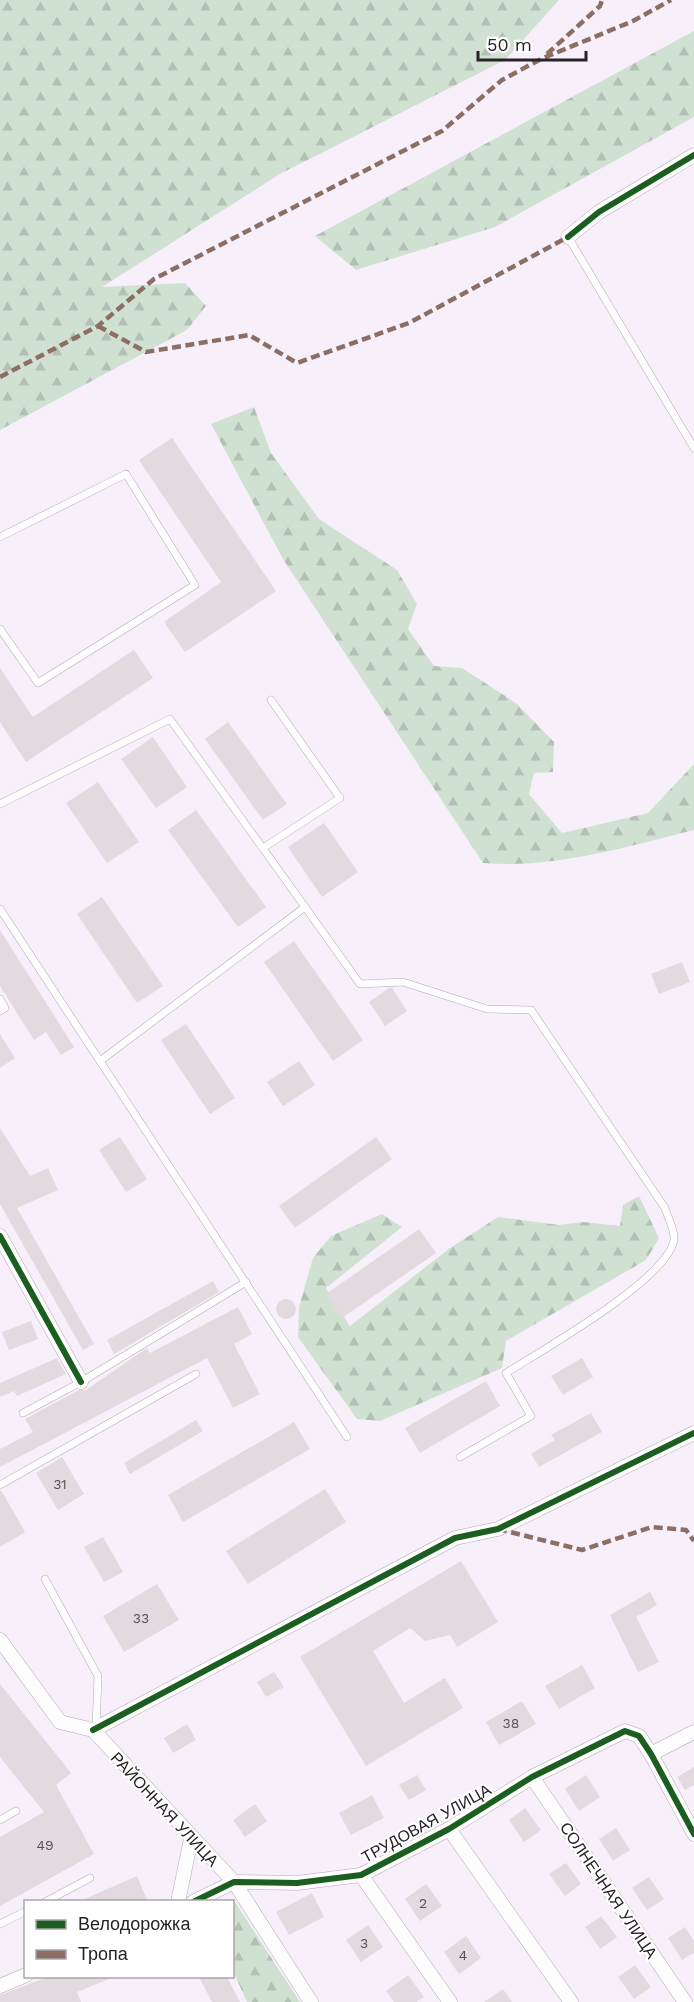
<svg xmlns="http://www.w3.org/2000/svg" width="694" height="2002" font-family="'Work Sans',sans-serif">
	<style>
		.forest { fill: url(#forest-firs) }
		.building { fill: #e2dade }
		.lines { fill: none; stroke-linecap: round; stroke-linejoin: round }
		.lane-casing { stroke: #b1abb4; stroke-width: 8 }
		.street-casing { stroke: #b1abb4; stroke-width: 15 }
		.lane { stroke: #fefdfe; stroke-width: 7 }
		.street { stroke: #fefdfe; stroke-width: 14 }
		.quiet { stroke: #8d6e63; stroke-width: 4.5; stroke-dasharray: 9 4.5; stroke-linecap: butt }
		.cycleway-casing { stroke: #fff; stroke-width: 10 }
		.cycleway { stroke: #1b5e20; stroke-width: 6 }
		.labels { text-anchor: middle; stroke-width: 4.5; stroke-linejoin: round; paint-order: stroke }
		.number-label { font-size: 14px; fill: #575258 }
		.street-label { font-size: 16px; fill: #262228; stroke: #fff }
	</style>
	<defs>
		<pattern id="forest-firs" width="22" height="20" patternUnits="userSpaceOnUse" patternTransform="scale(1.5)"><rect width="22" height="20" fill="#d0e1d2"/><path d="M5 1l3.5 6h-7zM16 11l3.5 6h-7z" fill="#b2c1b4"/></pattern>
	</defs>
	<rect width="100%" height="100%" fill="#f7f0fb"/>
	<!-- forest -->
	<g class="forest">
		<path d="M0 0H559L505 60 280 174 102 287 185 283 206 306 187 330 0 430Z"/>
		<path d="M694 31V117L495 227 356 270 315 236Z"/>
		<path d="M254 407 271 453 319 519 397 570 417 604 408 629 434 666 462 668 516 703 554 742 553 772 534 773 529 794 562 833 648 813 694 764V830C626 847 554 869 483 863L283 559 211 424Z"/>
		<path d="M639 1196 659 1238 646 1260 506 1341 502 1368 380 1421 357 1419 298 1337 299 1307 313 1258 331 1236 382 1214 402 1227 326 1288 350 1326 450 1248 498 1217 559 1225 583 1222 620 1226 623 1205Z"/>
		<path d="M233 1899 300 2002H247L233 1971 232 1902 225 1901Z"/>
	</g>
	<!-- building -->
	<g class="building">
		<path d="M172 438 276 591 185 652 164 622 221 582 139 460Z"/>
		<path d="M134 650 153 678 26 762 0 722V668L33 717Z"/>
		<path d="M228 722 287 804 263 820 205 739Z"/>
		<path d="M153 737 187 787 156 808 121 759Z"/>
		<path d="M98 782 139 842 107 863 66 803Z"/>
		<path d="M196 810 266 907 238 927 168 830Z"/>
		<path d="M324 823 358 872 322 897 288 847Z"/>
		<path d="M102 897 163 986 137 1003 77 914Z"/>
		<path d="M0 930 74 1047 61 1055 46 1032 34 1040 0 986Z"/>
		<path d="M294 941 363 1040 333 1061 264 962Z"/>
		<path d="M682 962 690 982 659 994 651 974Z"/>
		<path d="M389 988H392L407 1011 385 1026 369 1002Z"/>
		<path d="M186 1024 235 1098 210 1114 161 1040Z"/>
		<path d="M0 1034 15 1058 0 1068Z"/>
		<path d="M299 1061 315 1085 283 1106 267 1082Z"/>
		<path d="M0 1128 30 1176 48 1168 58 1190 17 1208 94 1344 83 1350 0 1204Z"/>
		<path d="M120 1137 147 1179 126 1192 99 1150Z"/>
		<path d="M376 1137 392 1159 295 1228 279 1206Z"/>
		<path d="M419 1229 436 1253 342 1318 326 1294Z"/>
		<path d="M213 1281 219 1292 114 1354 107 1340Z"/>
		<circle cx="286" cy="1309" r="10"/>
		<path d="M238 1307 252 1334 234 1344 260 1394 233 1408 207 1358 0 1467V1449L33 1432 25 1419 79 1390H86L147 1348 150 1353Z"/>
		<path d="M31 1321 38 1339 9 1350 2 1332Z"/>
		<path d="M57 1358 66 1374 17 1396 14 1391 0 1397V1383Z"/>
		<path d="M582 1358 593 1377 563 1395 551 1376Z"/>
		<path d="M486 1381 500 1406 420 1453 405 1428Z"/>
		<path d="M591 1413 602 1432 539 1467 531 1454 555 1440 551 1435Z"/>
		<path d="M196 1420 203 1431 130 1474 124 1463Z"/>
		<path d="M294 1422 310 1449 183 1522 168 1495Z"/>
		<path d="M62 1457 84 1494 58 1510 36 1473Z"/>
		<path d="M325 1489 346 1522 248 1584 226 1551Z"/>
		<path d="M1 1490 25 1532 0 1547V1491Z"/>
		<path d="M103 1537 123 1572 104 1582 84 1547Z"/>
		<path d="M461 1561 498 1622 457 1647 450 1635 425 1641 410 1628 373 1651 404 1703 445 1678 463 1708 366 1766 300 1657Z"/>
		<path d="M157 1584 179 1620 124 1652 103 1616Z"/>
		<path d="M650 1592 657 1605 636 1617 659 1662 638 1672 610 1615Z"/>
		<path d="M582 1665 595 1688 559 1709 545 1686Z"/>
		<path d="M274 1672 284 1687 266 1697 257 1682Z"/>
		<path d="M0 1684 71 1773 56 1785 94 1854 0 1906V1837L44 1812 0 1757Z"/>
		<path d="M522 1701 536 1724 499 1745 486 1722Z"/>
		<path d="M187 1724 196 1740 173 1753 164 1738Z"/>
		<path d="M694 1767V1785L685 1790 677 1777Z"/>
		<path d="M417 1775 426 1790 409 1800 399 1785Z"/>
		<path d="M586 1775 600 1797 579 1811 565 1789Z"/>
		<path d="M372 1795 384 1818 351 1835 339 1813Z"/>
		<path d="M255 1804 267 1821 245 1837 233 1820Z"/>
		<path d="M525 1808 541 1830 524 1842 509 1820Z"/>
		<path d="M616 1828 630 1850 613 1861 599 1839Z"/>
		<path d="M566 1863 581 1884 565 1896 549 1874Z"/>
		<path d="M137 1876 148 1902H78Z"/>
		<path d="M649 1877 664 1899 647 1910 632 1888Z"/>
		<path d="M426 1884 442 1906 420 1921 405 1899Z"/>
		<path d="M312 1893 324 1917 289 1935 276 1912Z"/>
		<path d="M601 1916 617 1937 600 1949 585 1927Z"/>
		<path d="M368 1925 383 1947 361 1962 346 1940Z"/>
		<path d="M685 1927 694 1941V1953L682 1960 668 1938Z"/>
		<path d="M466 1936 481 1958 459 1974 444 1952Z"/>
		<path d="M635 1965 651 1987 634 1999 618 1977Z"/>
		<path d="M408 1975 424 1997 416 2002H394L386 1991Z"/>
		<path d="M48 1977H114L77 1992 81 2002H0V1995Z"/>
		<path d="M199 1977H227L240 2002H212Z"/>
		<path d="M503 1989 512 2002H484Z"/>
	</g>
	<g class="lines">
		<!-- lane casing -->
		<g class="lane-casing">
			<g id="lane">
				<path d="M568 237 694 448"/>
				<path d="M0 537 126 474 195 585 38 683 0 629"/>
				<path d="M0 804 170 719 305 907 100 1061"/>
				<path d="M263 848 340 798 271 700"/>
				<path d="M305 907 360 984 403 982 487 1009 531 1010 665 1208C667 1216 675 1230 674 1239 670 1278 541 1351 506 1373L531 1416 460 1457"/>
				<path d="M0 909 347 1437"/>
				<path d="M0 999 5 1008 0 1011"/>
				<path d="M23 1413 81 1382 246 1282"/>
				<path d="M0 1485 196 1374"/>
				<path d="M45 1579 98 1676 96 1728"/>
				<path d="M0 1820 16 1811"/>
				<path d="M45 1902 90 1878"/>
				<path d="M0 1924 26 1911"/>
			</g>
		</g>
		<!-- street casing -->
		<g class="street-casing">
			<g id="street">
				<path d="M568 237 599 212 694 155"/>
				<path d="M0 1236 81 1382"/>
				<path d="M0 1640 60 1722 93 1730 234 1882 311 2002"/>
				<path d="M93 1730 455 1538 498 1529 694 1433"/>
				<path d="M651 1754 694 1732"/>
				<path d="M532 1777 685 2002"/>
				<path d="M449 1829 571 2002"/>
				<path d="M361 1875 450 2002"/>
				<path d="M178 1902 191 1839"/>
				<path d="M193 1902 234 1882 297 1883 361 1875 449 1829 532 1777 625 1731 639 1736 651 1754 694 1834"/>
				<path d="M0 1986 26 1975"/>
			</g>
		</g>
		<!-- lane -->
		<use href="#lane" class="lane"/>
		<!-- street -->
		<use href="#street" class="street"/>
		<!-- quiet -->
		<g class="quiet">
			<path d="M547 54 600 6 602 0"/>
			<path d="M98 326 146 352 249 335 297 363 409 323 568 237"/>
			<path d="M0 377 98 326 154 279 442 131 502 80 541 59 633 21 671 0"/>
			<path d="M498 1529 582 1550 652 1527 686 1530 694 1541"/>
		</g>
		<!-- cycleway casing -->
		<g class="cycleway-casing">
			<g id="cycleway">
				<path d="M568 237 599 212 694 155"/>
				<path d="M0 1236 81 1382"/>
				<path d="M93 1730 455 1538 498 1529 694 1433"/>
				<path d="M193 1902 234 1882 297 1883 361 1875 449 1829 532 1777 625 1731 639 1736 651 1754 694 1834"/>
			</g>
		</g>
		<!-- cycleway -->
		<use href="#cycleway" class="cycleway"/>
	</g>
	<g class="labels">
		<!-- number labels -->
		<g class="number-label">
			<text x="60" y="1489">31</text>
			<text x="141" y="1623">33</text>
			<text x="511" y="1728">38</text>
			<text x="45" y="1850">49</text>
			<text x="423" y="1908">2</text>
			<text x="364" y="1948">3</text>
			<text x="463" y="1960">4</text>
		</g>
		<!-- street labels -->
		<g class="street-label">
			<text transform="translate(165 1809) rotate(47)" y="6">РАЙОННАЯ УЛИЦА</text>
			<text transform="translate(426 1823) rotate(-29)" y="6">ТРУДОВАЯ УЛИЦА</text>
			<text transform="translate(609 1890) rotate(56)" y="6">СОЛНЕЧНАЯ УЛИЦА</text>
		</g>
	</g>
	<!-- legend -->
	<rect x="24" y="1900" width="210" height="78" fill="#ffffff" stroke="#a8a7a9" stroke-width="1.5"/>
	<rect x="36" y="1920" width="30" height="9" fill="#1b5e20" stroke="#a8a7a9" stroke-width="1.5"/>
	<text x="78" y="1930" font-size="18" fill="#262228">Велодорожка</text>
	<rect x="36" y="1950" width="30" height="9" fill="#8d6e63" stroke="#a8a7a9" stroke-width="1.5"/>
	<text x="78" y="1960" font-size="18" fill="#262228">Тропа</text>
	<!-- scale -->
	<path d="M478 51v9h108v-9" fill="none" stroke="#262228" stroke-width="3"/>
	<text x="487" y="51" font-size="18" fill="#262228" stroke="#ffffff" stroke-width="4.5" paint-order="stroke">50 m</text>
</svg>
